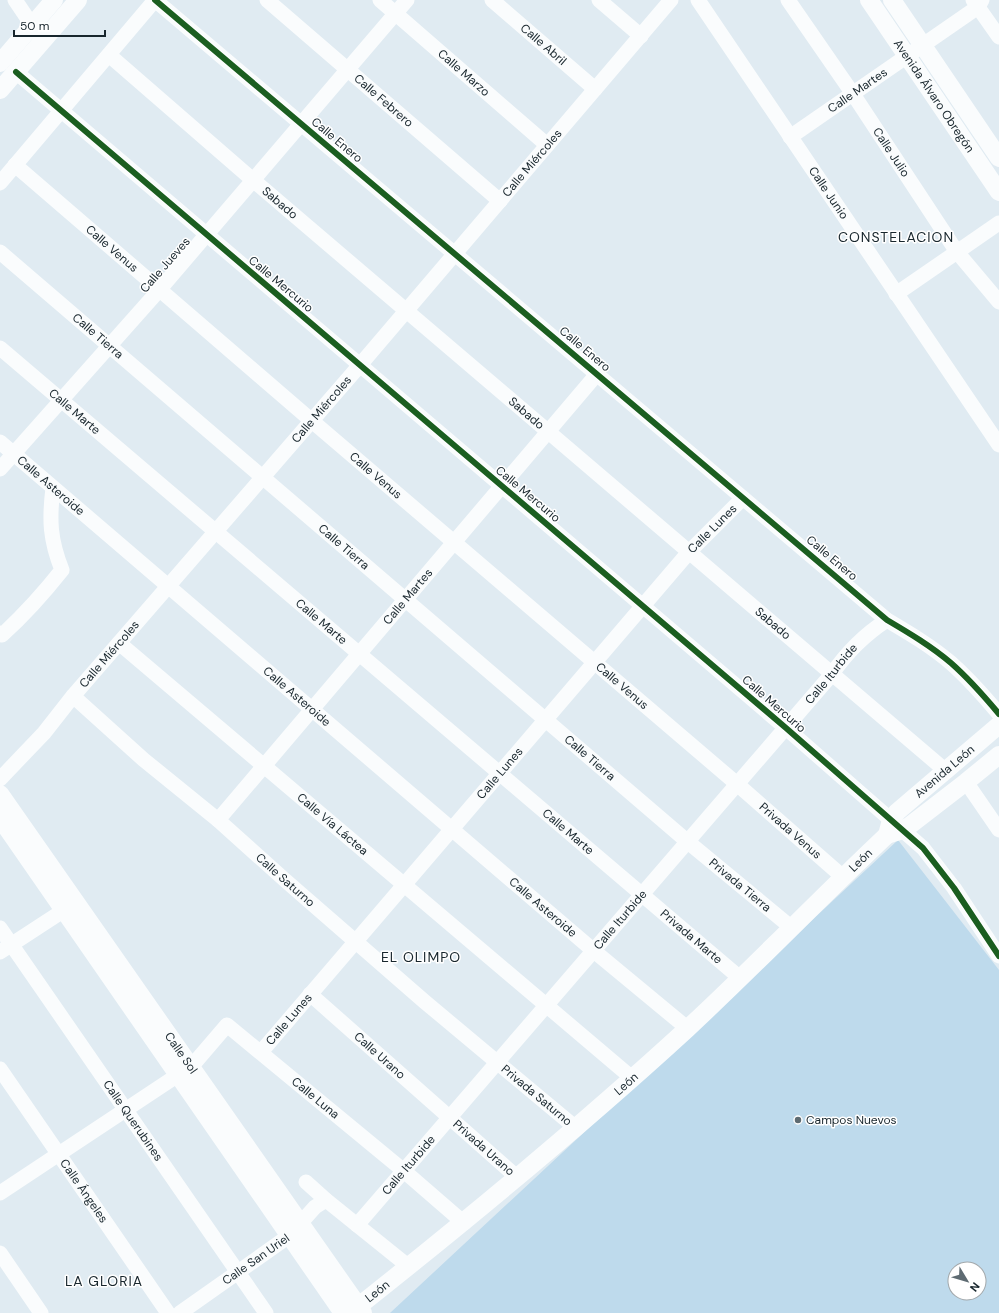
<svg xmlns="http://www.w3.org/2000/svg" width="999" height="1313" font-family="'DM Sans',sans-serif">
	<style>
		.green { fill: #bedaec; fill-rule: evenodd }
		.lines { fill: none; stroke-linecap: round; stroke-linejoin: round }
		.minor { stroke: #fafcfd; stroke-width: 15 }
		.tertiary { stroke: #fafcfd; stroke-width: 18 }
		.cycleway-casing { stroke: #fff; stroke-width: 8 }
		.cycleway { stroke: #1b5e20; stroke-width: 6 }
		.poi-dot { fill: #5e6b72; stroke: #fff; stroke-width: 1.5 }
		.labels { text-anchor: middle; stroke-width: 3; stroke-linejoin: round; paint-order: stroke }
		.street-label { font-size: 12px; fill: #18262d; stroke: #fff }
		.poi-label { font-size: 12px; fill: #18262d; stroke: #fff; text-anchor: start }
		.quarter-label { font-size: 14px; letter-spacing: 1px; fill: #18262d; stroke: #fff }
	</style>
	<rect width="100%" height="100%" fill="#e0ebf2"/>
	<!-- green -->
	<path class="green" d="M898 840 999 970V1313H390ZM955 1269H979V1293H955Z"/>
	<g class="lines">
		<!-- minor -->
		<g class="minor">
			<path d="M15 0 38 34"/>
			<path d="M155 0 887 620C909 633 931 646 951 663 968 678 984 696 999 714"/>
			<path id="s1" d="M267 0 500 201"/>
			<path id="s2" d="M380 0 547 145"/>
			<path id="s3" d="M492 0 595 89"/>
			<path d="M599 0 641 36"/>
			<path id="s4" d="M698 0 999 445"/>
			<path id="s5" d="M788 0 853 94 957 252 999 302"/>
			<path d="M973 0 999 37"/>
			<path id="s6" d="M109 55 253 180 946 771"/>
			<path d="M16 72 786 728 923 848 954 888 999 956"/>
			<path id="s7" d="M790 137 978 7 982 0"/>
			<path id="s8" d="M15 165 312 421 737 784 843 877"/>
			<path d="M0 183 155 0"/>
			<path id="s9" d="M0 252 688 842 792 928"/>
			<path d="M896 294 999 223"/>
			<path id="s10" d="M0 348 740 978"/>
			<path id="s11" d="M0 442 594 951 687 1028"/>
			<path d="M0 469 160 289 407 0"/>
			<path d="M0 633 2 635C24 615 43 594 62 570 50 540 49 520 53 488"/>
			<path id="s12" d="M119 643 632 1078"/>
			<path id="s13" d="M73 696 144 760 218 820 286 881 425 1002 576 1128"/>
			<path id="s14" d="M0 779 44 733 73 696 360 365 671 0"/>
			<path d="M966 782 999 830"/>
			<path id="s15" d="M218 820 597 374"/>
			<path id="s16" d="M0 928 266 1313"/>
			<path d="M0 952 72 905"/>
			<path id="s17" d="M310 994 518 1178"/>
			<path id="s18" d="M261 1052 689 552 743 498"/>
			<path id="s19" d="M191 1067 227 1025 404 1171 464 1223"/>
			<path id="s20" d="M0 1069 168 1313"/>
			<path d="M306 1182 326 1200 408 1266"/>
			<path d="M0 1193 178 1075"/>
			<path id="s21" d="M357 1225 832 674C847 652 864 635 887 620"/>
			<path d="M0 1253 41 1313"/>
			<path id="s22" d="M180 1313 289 1236 315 1207 326 1200"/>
		</g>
		<!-- tertiary -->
		<g class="tertiary">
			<path id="s23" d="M869 0 999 192"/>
			<path d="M892 0 999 158"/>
			<path d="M0 63 54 0"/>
			<path d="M0 90 78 0"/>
			<path id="s24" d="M0 794 363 1313"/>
			<path d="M0 818 343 1313"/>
			<path id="s25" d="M887 835 891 820 897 812 999 725"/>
			<path id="s26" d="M350 1313C465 1222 578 1129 687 1029 755 966 819 899 887 835L903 830 909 826 966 782 999 755"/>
		</g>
		<!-- cycleway casing -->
		<g class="cycleway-casing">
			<g id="cycleway">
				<path d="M155 0 887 620C909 633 931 646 951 663 968 678 984 696 999 714"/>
				<path d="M16 72 786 728 923 848 954 888 999 956"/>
			</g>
		</g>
		<!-- cycleway -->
		<use href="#cycleway" class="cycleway"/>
	</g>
	<!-- markers -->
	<circle class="poi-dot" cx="798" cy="1120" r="4"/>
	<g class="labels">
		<!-- street labels -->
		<g class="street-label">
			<text dy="4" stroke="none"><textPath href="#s3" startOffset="68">Calle Abril</textPath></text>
			<text dy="4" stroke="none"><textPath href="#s2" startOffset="111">Calle Marzo</textPath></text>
			<text dy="4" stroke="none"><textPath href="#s7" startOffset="82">Calle Martes</textPath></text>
			<text dy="4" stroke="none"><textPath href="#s23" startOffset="116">Avenida Álvaro Obregón</textPath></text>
			<text dy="4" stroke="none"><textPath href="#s1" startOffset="154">Calle Febrero</textPath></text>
			<text transform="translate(337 140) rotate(40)" y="4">Calle Enero</text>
			<text dy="4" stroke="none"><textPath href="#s5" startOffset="184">Calle Julio</textPath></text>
			<text dy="4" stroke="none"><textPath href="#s14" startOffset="814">Calle Miércoles</textPath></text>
			<text dy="4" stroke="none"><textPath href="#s4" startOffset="233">Calle Junio</textPath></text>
			<text dy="4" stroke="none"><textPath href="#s6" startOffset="226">Sabado</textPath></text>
			<text dy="4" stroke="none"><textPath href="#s8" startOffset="128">Calle Venus</textPath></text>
			<text transform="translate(165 265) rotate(-49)" y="4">Calle Jueves</text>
			<text transform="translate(281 284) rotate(40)" y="4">Calle Mercurio</text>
			<text dy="4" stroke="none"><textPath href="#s9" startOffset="129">Calle Tierra</textPath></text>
			<text transform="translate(585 349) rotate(40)" y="4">Calle Enero</text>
			<text dy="4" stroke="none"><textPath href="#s14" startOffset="490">Calle Miércoles</textPath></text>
			<text dy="4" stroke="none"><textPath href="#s10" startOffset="98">Calle Marte</textPath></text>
			<text dy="4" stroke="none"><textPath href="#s6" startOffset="550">Sabado</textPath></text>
			<text dy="4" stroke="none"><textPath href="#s8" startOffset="476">Calle Venus</textPath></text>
			<text dy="4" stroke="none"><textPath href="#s11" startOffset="67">Calle Asteroide</textPath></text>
			<text transform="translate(528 494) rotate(40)" y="4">Calle Mercurio</text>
			<text dy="4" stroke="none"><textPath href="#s18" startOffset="691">Calle Lunes</textPath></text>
			<text dy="4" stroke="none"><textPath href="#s9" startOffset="453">Calle Tierra</textPath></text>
			<text transform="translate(832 558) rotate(40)" y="4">Calle Enero</text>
			<text dy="4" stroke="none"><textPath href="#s15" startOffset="293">Calle Martes</textPath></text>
			<text dy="4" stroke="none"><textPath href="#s10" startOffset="422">Calle Marte</textPath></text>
			<text dy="4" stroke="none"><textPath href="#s6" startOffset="874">Sabado</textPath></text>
			<text dy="4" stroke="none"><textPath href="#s14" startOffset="166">Calle Miércoles</textPath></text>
			<text dy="4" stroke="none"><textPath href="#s21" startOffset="727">Calle Iturbide</textPath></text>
			<text dy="4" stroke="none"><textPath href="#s8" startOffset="800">Calle Venus</textPath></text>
			<text dy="4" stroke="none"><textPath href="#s11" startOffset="391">Calle Asteroide</textPath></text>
			<text transform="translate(774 704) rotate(41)" y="4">Calle Mercurio</text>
			<text dy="4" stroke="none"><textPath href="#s9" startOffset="777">Calle Tierra</textPath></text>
			<text dy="4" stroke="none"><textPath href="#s25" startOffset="88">Avenida León</textPath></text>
			<text dy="4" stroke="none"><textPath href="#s18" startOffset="367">Calle Lunes</textPath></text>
			<text dy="4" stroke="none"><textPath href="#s12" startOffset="280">Calle Vía Láctea</textPath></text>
			<text dy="4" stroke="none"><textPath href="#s8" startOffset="1022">Privada Venus</textPath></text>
			<text dy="4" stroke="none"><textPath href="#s10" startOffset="746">Calle Marte</textPath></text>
			<text dy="4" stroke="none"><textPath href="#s26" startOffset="683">León</textPath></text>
			<text dy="4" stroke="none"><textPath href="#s13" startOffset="281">Calle Saturno</textPath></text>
			<text dy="4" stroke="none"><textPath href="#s9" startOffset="974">Privada Tierra</textPath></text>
			<text dy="4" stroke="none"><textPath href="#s11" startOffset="715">Calle Asteroide</textPath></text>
			<text dy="4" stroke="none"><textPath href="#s21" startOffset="403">Calle Iturbide</textPath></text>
			<text dy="4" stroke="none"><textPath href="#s10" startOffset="908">Privada Marte</textPath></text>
			<text dy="4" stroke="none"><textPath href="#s18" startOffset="43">Calle Lunes</textPath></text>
			<text dy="4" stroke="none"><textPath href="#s24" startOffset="316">Calle Sol</textPath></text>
			<text dy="4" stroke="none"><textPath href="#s17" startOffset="93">Calle Urano</textPath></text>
			<text dy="4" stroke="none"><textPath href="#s26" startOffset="359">León</textPath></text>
			<text dy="4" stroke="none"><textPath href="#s13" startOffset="612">Privada Saturno</textPath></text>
			<text dy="4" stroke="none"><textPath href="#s19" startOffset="170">Calle Luna</textPath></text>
			<text dy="4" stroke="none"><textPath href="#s16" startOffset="234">Calle Querubines</textPath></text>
			<text dy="4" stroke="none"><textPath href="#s17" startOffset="232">Privada Urano</textPath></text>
			<text dy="4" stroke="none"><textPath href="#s21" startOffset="79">Calle Iturbide</textPath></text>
			<text dy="4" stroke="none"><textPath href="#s20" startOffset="148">Calle Ángeles</textPath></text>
			<text dy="4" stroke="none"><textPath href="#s22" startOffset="93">Calle San Uriel</textPath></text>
			<text dy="4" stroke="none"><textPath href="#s26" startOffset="35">León</textPath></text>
		</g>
		<!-- poi labels -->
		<g class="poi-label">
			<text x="806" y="1124">Campos Nuevos</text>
		</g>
		<!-- quarter labels -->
		<g class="quarter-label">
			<text x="896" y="242">CONSTELACION</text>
			<text x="421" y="962">EL OLIMPO</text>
			<text x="104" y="1286">LA GLORIA</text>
		</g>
	</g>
	<!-- north arrow -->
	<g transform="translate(967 1281) rotate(128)"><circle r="19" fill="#ffffff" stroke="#a3a8ab"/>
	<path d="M0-3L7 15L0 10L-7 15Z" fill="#5e6b72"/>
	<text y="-6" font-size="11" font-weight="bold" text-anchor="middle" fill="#18262d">N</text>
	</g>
	<!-- scale -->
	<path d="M14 30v6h91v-6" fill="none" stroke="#18262d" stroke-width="2"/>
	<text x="20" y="30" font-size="12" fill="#18262d" stroke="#ffffff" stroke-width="3" paint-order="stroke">50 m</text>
</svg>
